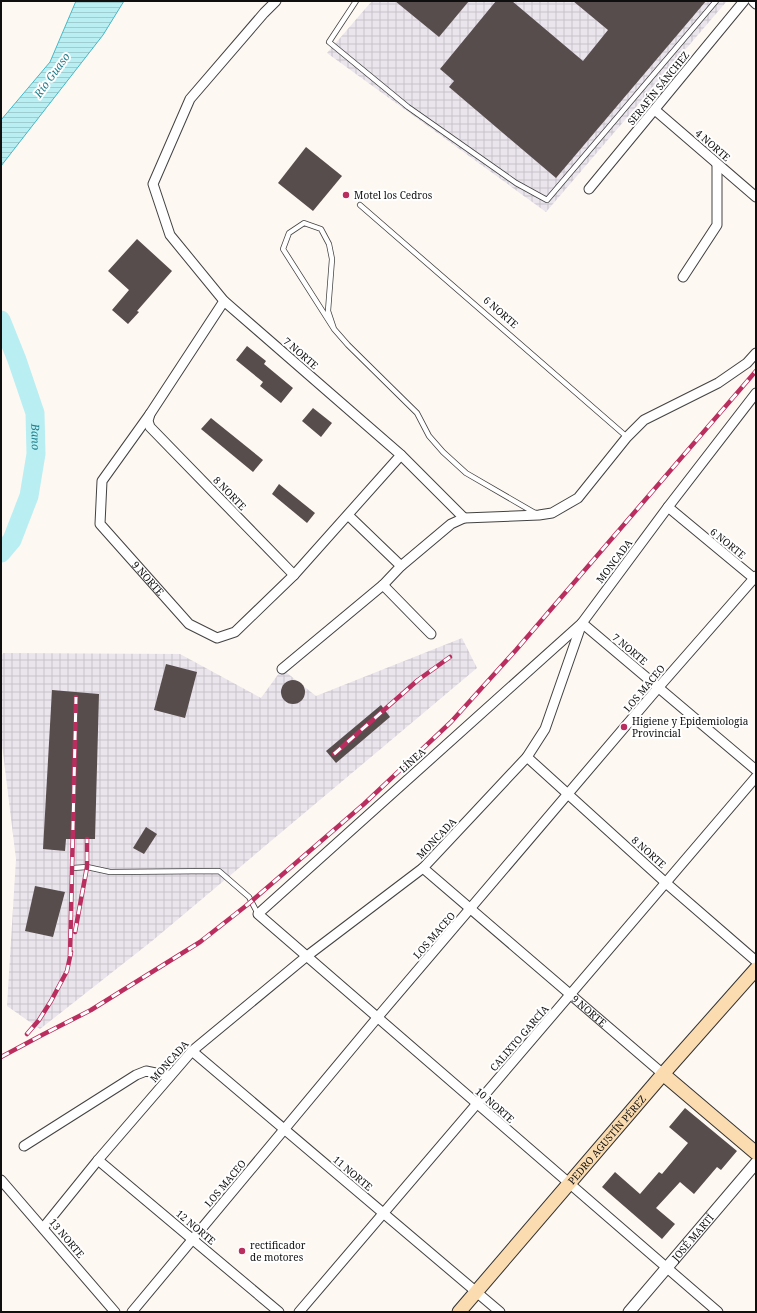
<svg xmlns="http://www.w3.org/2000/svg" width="757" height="1313" font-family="'Noto Serif',serif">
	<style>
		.industrial { fill: url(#industrial-grid) }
		.water { fill: url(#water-rules); stroke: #44b9c7 }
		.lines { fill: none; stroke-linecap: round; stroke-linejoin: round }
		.river { stroke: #b9eff3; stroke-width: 19 }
		.building { fill: #574d4c }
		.service-casing { stroke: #424242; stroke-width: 6 }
		.minor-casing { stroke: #424242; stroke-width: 11 }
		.tertiary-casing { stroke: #424242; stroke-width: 13 }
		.secondary-casing { stroke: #313131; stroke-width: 15 }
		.service { stroke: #fff; stroke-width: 4.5 }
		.minor { stroke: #fff; stroke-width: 9 }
		.tertiary { stroke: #fff; stroke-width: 11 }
		.secondary { stroke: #fbdcb1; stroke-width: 13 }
		.rail-casing { stroke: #b92e5e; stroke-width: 4.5 }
		.rail { stroke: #fff; stroke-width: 3; stroke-dasharray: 9; stroke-linecap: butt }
		.poi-dot { fill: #b92e5e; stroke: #fff; stroke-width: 1.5 }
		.labels { text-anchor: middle; stroke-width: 4; stroke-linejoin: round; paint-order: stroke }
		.street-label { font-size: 10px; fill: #0f0f0f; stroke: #fff }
		.poi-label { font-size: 10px; fill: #0f0f0f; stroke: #fff; text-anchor: start }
		.water-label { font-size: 11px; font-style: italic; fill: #1d7e8d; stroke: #fff }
	</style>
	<defs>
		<pattern id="industrial-grid" width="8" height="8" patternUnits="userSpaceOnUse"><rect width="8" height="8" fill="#eae4ed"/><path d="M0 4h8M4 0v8" fill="none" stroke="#c8c2ca"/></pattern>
		<pattern id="water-rules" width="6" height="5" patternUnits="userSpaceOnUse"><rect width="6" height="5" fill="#b9eff3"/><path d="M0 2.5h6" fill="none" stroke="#9ecccf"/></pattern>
	</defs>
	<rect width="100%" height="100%" fill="#fef8f2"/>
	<!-- industrial -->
	<g class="industrial">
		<path d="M372 1H727L546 212 327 53Z"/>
		<path d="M462 638 477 668 152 941 40 1029 7 1006 16 859 1 736V657L3 653 180 654 261 698 282 669 316 696Z"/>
	</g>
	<!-- water -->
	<path class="water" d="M76 1H124L103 35 1 166V120L50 62Z"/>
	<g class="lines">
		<!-- river -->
		<path class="river" id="s1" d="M1 320 17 360 35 413 36 454 29 496 12 540 1 553"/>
	</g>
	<!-- building -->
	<g class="building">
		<path d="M395 1H469L439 37Z"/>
		<path d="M496 1H512L583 61 608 30 573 1H706L556 178 449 87 454 81 440 69Z"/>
		<path d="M306 147 342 176 313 211 278 183Z"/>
		<path d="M137 239 172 271 137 311 139 312 128 324 112 310 129 290 108 271Z"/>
		<path d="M247 346 266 361 264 364 293 388 281 403 260 386 263 382 236 360Z"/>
		<path d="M313 408 332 423 321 437 302 421Z"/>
		<path d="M211 418 263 460 253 472 201 429Z"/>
		<path d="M279 484 315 513 307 523 272 494Z"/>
		<path d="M166 664 197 672 185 718 154 710Z"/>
		<circle cx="293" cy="692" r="12"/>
		<path d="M52 690 99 694 95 839H66L65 851 43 849Z"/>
		<path d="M381 705 390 717 336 763 326 751Z"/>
		<path d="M146 827 157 834 144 854 133 848Z"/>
		<path d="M35 886 65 892 53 937 25 931Z"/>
		<path d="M685 1108 737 1151 721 1170 717 1167 694 1194 680 1182 656 1208 675 1224 662 1239 602 1187 615 1172 640 1194 659 1172 662 1174 688 1143 669 1127Z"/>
	</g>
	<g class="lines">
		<!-- service casing -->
		<g class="service-casing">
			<g id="service">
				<path d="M356 1 329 42 408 107 516 183 547 200 716 1"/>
				<path d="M360 205 627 437"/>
				<path d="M334 329 283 249 289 233 304 223 321 229 329 244 332 259 328 311 334 329 348 345 417 413 429 436 443 452 466 473 535 513"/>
				<path d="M73 868 87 867 110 872 219 871 249 897 258 914"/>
			</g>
		</g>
		<!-- minor casing -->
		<g class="minor-casing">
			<g id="minor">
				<path d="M276 1 264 13 190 99 153 184 170 235 224 301 401 455 464 518"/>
				<path d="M753 1 756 4"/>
				<path d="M655 110 756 197"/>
				<path d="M589 189 744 1"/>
				<path d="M683 277 717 225V164"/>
				<path d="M224 301 150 414 148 421 150 427 294 575"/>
				<path id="s2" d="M150 414 102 481 100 524 189 624 217 638 235 632 294 575 401 455"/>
				<path d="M668 507 756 580"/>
				<path d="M348 515 401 566"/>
				<path d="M383 585 431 634"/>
				<path d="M282 669 383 585 401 566 451 524 464 518 539 515 552 513 578 498 627 437 644 420 718 383 747 363 756 353"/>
				<path d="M527 757 666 883 756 961"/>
				<path id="s3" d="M423 868 663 1074"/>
				<path d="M192 1051 500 1312"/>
				<path d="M24 1146 136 1075 146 1071 170 1076"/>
				<path d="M98 1160 279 1312"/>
				<path d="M1 1180 115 1312"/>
				<path d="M43 1228 98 1160 192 1051 307 956 423 868 527 757 545 729 582 623 668 507 756 393"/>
				<path d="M132 1312 377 1018 658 688 756 576"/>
				<path d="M299 1312 756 777"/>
				<path d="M718 1312 258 914 582 623 756 770"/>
			</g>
		</g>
		<!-- tertiary casing -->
		<g class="tertiary-casing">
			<g id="tertiary">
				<path id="s4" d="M629 1312 756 1163"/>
			</g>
		</g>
		<!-- secondary casing -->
		<g class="secondary-casing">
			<g id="secondary">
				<path d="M663 1074 756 1153"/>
				<path id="s5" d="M459 1312 663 1074 756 969"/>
			</g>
		</g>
		<!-- service -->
		<use href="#service" class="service"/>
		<!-- minor -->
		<use href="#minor" class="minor"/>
		<!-- tertiary -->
		<use href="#tertiary" class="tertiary"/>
		<!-- secondary -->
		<use href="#secondary" class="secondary"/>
		<!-- rail casing -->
		<g class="rail-casing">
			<g id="rail">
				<path d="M334 754 418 680 450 657"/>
				<path d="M75 932 87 867V839"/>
				<path d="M70 956 76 697"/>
				<path d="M27 1034 39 1020 51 1001 67 971 71 952"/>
				<path d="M1 1057 42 1035 91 1010 200 942 247 905 364 804 451 722 516 650 756 371"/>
			</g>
		</g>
		<!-- rail -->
		<use href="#rail" class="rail"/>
	</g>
	<!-- markers -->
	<g class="poi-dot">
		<circle cx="346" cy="195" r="4"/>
		<circle cx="624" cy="727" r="4"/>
		<circle cx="242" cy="1251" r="4"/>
	</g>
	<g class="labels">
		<!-- street labels -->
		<g class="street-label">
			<text transform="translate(658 88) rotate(-51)" y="4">SERAFÍN SÁNCHEZ</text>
			<text transform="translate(713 145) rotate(41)" y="4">4 NORTE</text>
			<text transform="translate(501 312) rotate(41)" y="4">6 NORTE</text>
			<text transform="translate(301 353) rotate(41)" y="4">7 NORTE</text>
			<text transform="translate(230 493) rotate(46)" y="4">8 NORTE</text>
			<text transform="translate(728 543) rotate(39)" y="4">6 NORTE</text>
			<text transform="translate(614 561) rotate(-53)" y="4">MONCADA</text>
			<text dy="4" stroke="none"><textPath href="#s2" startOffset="198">9 NORTE</textPath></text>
			<text transform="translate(630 649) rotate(40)" y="4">7 NORTE</text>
			<text transform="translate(644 688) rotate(-50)" y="4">LOS MACEO</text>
			<text transform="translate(412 760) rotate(-42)" y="4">LÍNEA</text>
			<text transform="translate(436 838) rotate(-46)" y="4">MONCADA</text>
			<text transform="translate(649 852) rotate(42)" y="4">8 NORTE</text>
			<text transform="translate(434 935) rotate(-49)" y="4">LOS MACEO</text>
			<text dy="4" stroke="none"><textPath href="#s3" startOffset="219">9 NORTE</textPath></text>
			<text transform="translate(519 1038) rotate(-49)" y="4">CALIXTO GARCÍA</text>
			<text transform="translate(169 1061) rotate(-48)" y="4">MONCADA</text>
			<text transform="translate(495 1105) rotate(41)" y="4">10 NORTE</text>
			<text dy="4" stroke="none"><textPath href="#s5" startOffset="227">PEDRO AGUSTÍN PÉREZ</textPath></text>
			<text transform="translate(353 1173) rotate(40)" y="4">11 NORTE</text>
			<text transform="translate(225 1183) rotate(-50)" y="4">LOS MACEO</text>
			<text transform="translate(196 1227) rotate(40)" y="4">12 NORTE</text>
			<text transform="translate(67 1238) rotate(50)" y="4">13 NORTE</text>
			<text dy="4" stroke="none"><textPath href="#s4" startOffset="98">JOSÉ MARTÍ</textPath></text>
		</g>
		<!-- poi labels -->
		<g class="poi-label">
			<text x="354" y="199">Motel los Cedros</text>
			<text x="632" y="725">Higiene y Epidemiologia<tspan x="632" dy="12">Provincial</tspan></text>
			<text x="250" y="1249">rectificador<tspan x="250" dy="12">de motores</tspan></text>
		</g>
		<!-- water labels -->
		<g class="water-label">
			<text transform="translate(52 75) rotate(-54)" y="4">Río Guaso</text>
			<text dy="4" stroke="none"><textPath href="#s1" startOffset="123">Bano</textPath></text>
		</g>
	</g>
	<!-- border -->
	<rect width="757" height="1313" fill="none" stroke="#0f0f0f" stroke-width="4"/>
</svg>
